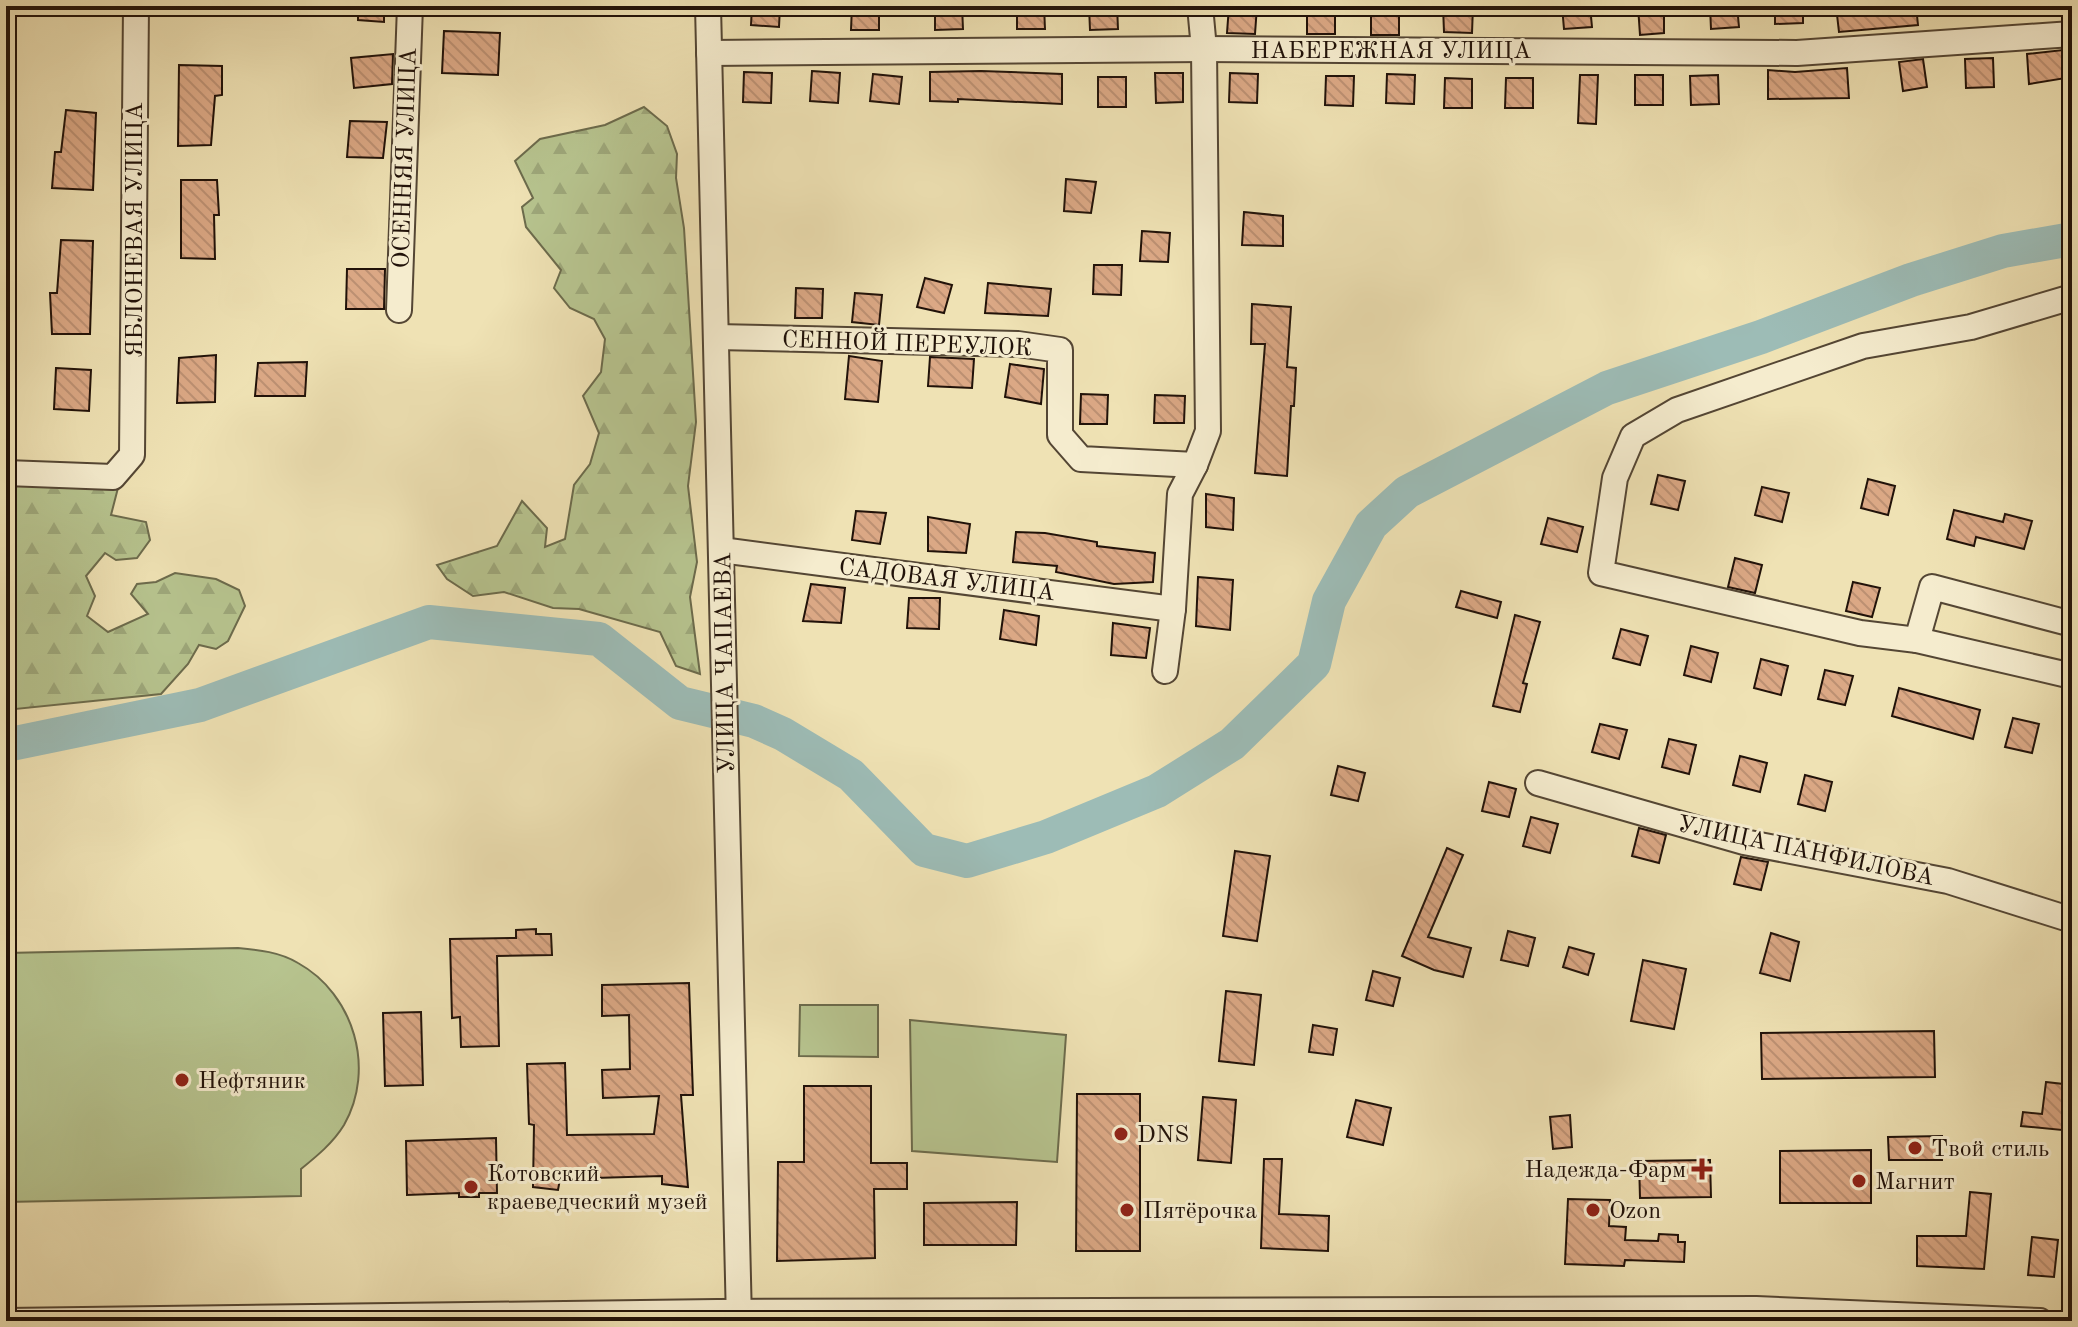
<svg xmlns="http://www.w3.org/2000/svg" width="2078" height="1327" font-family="'Old Standard TT',serif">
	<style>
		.forest { fill: url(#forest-firs); stroke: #6c6b4c; stroke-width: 2 }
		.pitch { fill: #b7c48f; stroke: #6c6b4c; stroke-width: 2 }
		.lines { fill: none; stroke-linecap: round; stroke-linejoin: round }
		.river { stroke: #9dbcb6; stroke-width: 34 }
		.building { fill: url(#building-back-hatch); stroke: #211209; stroke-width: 2 }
		.minor-casing { stroke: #544634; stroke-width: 28 }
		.minor { stroke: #f5ecce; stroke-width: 24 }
		.poi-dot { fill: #8f2418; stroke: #f5ecce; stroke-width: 3 }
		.labels { text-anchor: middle; stroke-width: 6; stroke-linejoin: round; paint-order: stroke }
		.street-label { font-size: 24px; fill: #211209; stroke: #f5ecce }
		.poi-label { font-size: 24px; fill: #211209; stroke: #f5ecce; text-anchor: start }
	</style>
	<defs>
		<pattern id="forest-firs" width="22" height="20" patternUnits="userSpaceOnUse" patternTransform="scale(2)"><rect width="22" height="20" fill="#b7c48f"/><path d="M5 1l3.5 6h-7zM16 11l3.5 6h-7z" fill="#9da77a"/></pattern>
		<pattern id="building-back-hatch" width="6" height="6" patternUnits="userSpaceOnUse" patternTransform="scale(2)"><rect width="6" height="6" fill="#dba885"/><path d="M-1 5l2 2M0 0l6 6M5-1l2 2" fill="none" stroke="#bc9072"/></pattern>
	</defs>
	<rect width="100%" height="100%" fill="#efe2b4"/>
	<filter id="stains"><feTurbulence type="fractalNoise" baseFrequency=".0025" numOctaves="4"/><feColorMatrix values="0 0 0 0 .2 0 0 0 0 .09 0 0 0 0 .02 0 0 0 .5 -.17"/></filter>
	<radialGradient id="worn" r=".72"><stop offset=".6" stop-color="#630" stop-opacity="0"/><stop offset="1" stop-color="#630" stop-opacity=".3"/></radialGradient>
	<!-- forest -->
	<g class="forest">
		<path d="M644 107 667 126 677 154 676 178 684 228 696 422 688 486 697 562 690 597 700 674 676 666 660 632 579 609 553 608 504 592 473 596 447 579 437 565 497 546 522 501 547 528 545 547 565 539 574 485 590 464 599 433 583 396 601 372 605 339 594 319 570 308 554 288 561 270 526 227 522 207 533 198 515 161 540 139 605 125Z"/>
		<path d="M6 484H119L111 515 146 522 150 540 137 558 116 560 105 553 86 576 95 596 87 616 108 632 148 614 131 594 137 584 156 582 175 573 216 579 239 590 245 606 228 641 216 649 199 645 188 664 161 694 6 710Z"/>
	</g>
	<!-- pitch -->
	<g class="pitch">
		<path d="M238 948C259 950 280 952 298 963 354 994 376 1069 344 1125 333 1143 317 1156 301 1169V1196L6 1202V953Z"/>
		<path d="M800 1005H878V1057L799 1056Z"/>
		<path d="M910 1020 1066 1035 1057 1162 912 1151Z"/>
	</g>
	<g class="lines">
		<!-- river -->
		<path class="river" d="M6 745 200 705 429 622 599 639 680 703 754 721 783 734 851 775 924 850 967 861 1046 837 1157 791 1232 744 1314 664 1329 601 1371 525 1407 492 1607 388 1761 337 1911 280 2003 251 2072 239"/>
	</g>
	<!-- building -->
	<g class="building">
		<path d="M358 6H384V22L358 20Z"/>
		<path d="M752 6H780L779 27 751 25Z"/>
		<path d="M852 6H879V30H851Z"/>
		<path d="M935 6H962L963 29 935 30Z"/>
		<path d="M1017 6H1044L1045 29H1017Z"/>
		<path d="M1089 6H1117L1118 29 1090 30Z"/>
		<path d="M1229 6H1257L1255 34 1227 33Z"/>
		<rect x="1307" y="6" width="28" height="28"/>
		<path d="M1399 6V35H1371V7Z"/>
		<path d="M1443 6H1473L1472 33 1444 32Z"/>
		<path d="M1562 6H1590L1592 27 1564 29Z"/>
		<path d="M1638 6H1664V33L1640 35Z"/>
		<path d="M1710 6H1737L1739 27 1711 29Z"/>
		<path d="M1775 6H1803V23L1775 24Z"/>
		<path d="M1836 6H1916L1918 25 1839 32Z"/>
		<path d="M444 31 500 33 498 75 442 73Z"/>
		<path d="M2072 49V77L2029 84 2027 54Z"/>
		<path d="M393 54 392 84 354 88 351 58Z"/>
		<path d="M1993 58 1994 87 1966 88 1965 59Z"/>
		<path d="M1923 59 1927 87 1903 91 1899 62Z"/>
		<path d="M179 65 222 66V95L215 96 211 145 178 146Z"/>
		<path d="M1847 68 1849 98 1768 99V70L1795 72Z"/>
		<path d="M812 71 840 73 838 103 810 101Z"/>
		<path d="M981 71 1062 74V104L958 99V102L930 101V72Z"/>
		<path d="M744 72 772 73 771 103 743 102Z"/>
		<path d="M1155 73H1183V102L1156 103Z"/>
		<path d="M1230 73 1258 74 1257 103 1229 102Z"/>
		<path d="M873 74 902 77 899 104 870 101Z"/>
		<path d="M1387 74 1415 75 1414 104 1386 103Z"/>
		<path d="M1580 75H1598L1596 124 1578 123Z"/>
		<rect x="1635" y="75" width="28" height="30"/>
		<path d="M1718 75 1719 104 1691 105 1690 76Z"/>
		<path d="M1326 76H1354L1353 106 1325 105Z"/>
		<rect x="1098" y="77" width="28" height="30"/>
		<path d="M1445 78 1472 79V108H1444Z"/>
		<path d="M1506 78H1533V108H1505Z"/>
		<path d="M66 110 96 113 93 190 52 188 55 152H61Z"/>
		<path d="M350 121 387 122 383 158 347 157Z"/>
		<path d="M1066 179 1096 182 1091 213 1064 211Z"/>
		<path d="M181 180H217L219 215H214L215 259 181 258Z"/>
		<path d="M1244 212 1283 216V246L1242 245Z"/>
		<path d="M1142 231 1170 233 1168 262 1140 261Z"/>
		<path d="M61 240 93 241 90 334H52L50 293H57Z"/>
		<path d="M1094 265H1122L1121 295 1093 294Z"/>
		<path d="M347 269H385L384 309H346Z"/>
		<path d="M925 278 952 285 944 313 917 307Z"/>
		<path d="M988 283 1051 289 1048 316 985 313Z"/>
		<path d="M796 288 823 289 822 318H795Z"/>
		<path d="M855 293 882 295 879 325 852 322Z"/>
		<path d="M1252 304 1291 307 1287 367 1296 368 1294 406H1291L1287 476 1255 473 1265 344H1251Z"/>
		<path d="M216 355 215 402 177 403 179 358Z"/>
		<path d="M849 356 882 361 878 402 845 399Z"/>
		<path d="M930 357 974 359 972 388 928 386Z"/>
		<path d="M307 362 305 396H255L258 363Z"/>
		<path d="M1010 364 1044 369 1041 404 1005 397Z"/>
		<path d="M56 368 91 370 89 411 54 409Z"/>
		<path d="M1081 394 1108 395 1107 424H1080Z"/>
		<path d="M1155 395 1185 396 1184 423H1154Z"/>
		<path d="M1658 475 1685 481 1678 510 1651 504Z"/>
		<path d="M1868 479 1895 486 1888 515 1861 508Z"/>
		<path d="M1762 487 1789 493 1782 522 1755 515Z"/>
		<path d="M1206 494 1234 498 1233 530 1206 527Z"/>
		<path d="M1954 510 2003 522 2005 514 2032 521 2024 549 1976 537 1974 546 1947 539Z"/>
		<path d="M856 511 886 513 880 544 852 540Z"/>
		<path d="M928 517 970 524 966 553 928 551Z"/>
		<path d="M1548 518 1583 527 1577 552 1541 544Z"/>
		<path d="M1016 532 1045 533 1097 542V546L1155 553 1153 582 1114 584 1056 572 1057 566 1013 562Z"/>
		<path d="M1735 558 1762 565 1755 593 1728 587Z"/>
		<path d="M1198 577 1233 580 1230 630 1196 626Z"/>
		<path d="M1853 582 1880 588 1872 617 1846 611Z"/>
		<path d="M811 584 845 588 841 623 803 621Z"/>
		<path d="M1461 591 1501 602 1497 618 1456 607Z"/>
		<path d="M909 598H940L939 629 907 628Z"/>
		<path d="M1004 610 1039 616 1036 645 1000 639Z"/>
		<path d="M1515 615 1540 622 1523 683 1527 684 1520 712 1493 706Z"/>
		<path d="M1113 623 1150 628 1146 658 1111 655Z"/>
		<path d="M1621 629 1648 636 1640 665 1613 658Z"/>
		<path d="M1691 646 1718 653 1711 682 1684 675Z"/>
		<path d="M1761 659 1788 666 1781 695 1754 688Z"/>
		<path d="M1825 670 1853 676 1845 705 1818 699Z"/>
		<path d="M1899 688 1980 710 1973 739 1892 716Z"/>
		<path d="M2013 718 2039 724 2032 753 2005 747Z"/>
		<path d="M1600 724 1627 730 1619 759 1592 752Z"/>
		<path d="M1669 739 1696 745 1689 774 1662 767Z"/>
		<path d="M1740 756 1767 763 1760 792 1733 785Z"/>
		<path d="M1338 766 1365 773 1358 801 1331 795Z"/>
		<path d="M1805 775 1832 782 1825 811 1798 804Z"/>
		<path d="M1489 782 1516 789 1509 817 1482 811Z"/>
		<path d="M1531 817 1558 824 1550 853 1523 846Z"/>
		<path d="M1639 828 1666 835 1659 863 1632 856Z"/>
		<path d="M1447 848 1463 855 1428 937 1471 948 1463 977 1434 970 1402 956Z"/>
		<path d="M1235 851 1270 856 1257 941 1223 936Z"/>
		<path d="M1741 857 1768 862 1761 890 1734 884Z"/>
		<path d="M536 929V934H551L552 955 497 956 499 1046 461 1047 460 1017 452 1018 450 939 516 938V930Z"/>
		<path d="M1508 931 1535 938 1528 966 1501 960Z"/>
		<path d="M1771 933 1799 942 1790 981 1760 973Z"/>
		<path d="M1569 947 1594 954 1588 975 1563 967Z"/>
		<path d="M1643 960 1686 969 1674 1029 1631 1021Z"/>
		<path d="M1373 971 1400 978 1393 1006 1366 1000Z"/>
		<path d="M689 983 693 1095H681L688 1187 662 1184V1176L560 1179 558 1190 533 1187 534 1125 529 1124 527 1064 565 1063 567 1135 654 1134 659 1096 603 1098 602 1070 630 1069 629 1015 602 1016V985Z"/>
		<path d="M1226 991 1261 995 1254 1065 1219 1061Z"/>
		<path d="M421 1012 423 1085 385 1086 383 1013Z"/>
		<path d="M1313 1025 1337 1029 1333 1055 1309 1052Z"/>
		<path d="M1934 1031 1935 1077 1762 1079 1761 1033Z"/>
		<path d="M2046 1082 2072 1085V1131L2021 1126 2023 1112 2042 1114Z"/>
		<path d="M804 1086H871V1163H907V1189H874L875 1258 777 1261 778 1162H804Z"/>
		<path d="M1077 1094H1140V1251H1076Z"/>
		<path d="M1203 1097 1236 1100 1231 1163 1198 1160Z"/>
		<path d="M1356 1100 1391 1108 1383 1145 1347 1137Z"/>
		<path d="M1570 1115 1572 1147 1553 1149 1550 1117Z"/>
		<path d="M1942 1136V1160H1889L1888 1137Z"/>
		<path d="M496 1138 497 1193H479V1197H459V1193L407 1195 406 1141Z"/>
		<path d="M1871 1150V1203H1780V1151Z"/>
		<path d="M1264 1159H1282L1279 1214 1329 1216 1328 1251 1261 1248Z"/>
		<path d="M1710 1160 1711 1197 1640 1198 1639 1161Z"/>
		<path d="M1970 1192 1991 1194 1984 1269 1917 1266V1236H1966Z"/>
		<path d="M1568 1199 1610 1200 1609 1226 1626 1227 1625 1240 1658 1241 1659 1234 1678 1235V1242H1685L1684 1262 1625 1260 1624 1266 1565 1264Z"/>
		<path d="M1017 1202 1016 1245H924V1203Z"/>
		<path d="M2032 1237 2058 1240 2054 1277 2028 1275Z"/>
	</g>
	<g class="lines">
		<!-- minor casing -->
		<g class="minor-casing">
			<g id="minor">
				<path d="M708 6 739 1321"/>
				<path d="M709 53 1204 49 1797 53 2072 34"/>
				<path d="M2072 297 1971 327 1863 346 1677 410 1633 436 1615 478 1601 573 1860 633 1917 640 2072 676"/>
				<path d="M399 310 410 6"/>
				<path d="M716 337 1018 344 1060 350V435L1081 459 1195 465"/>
				<path d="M6 473 113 477 132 455 136 6"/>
				<path d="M721 550 1173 609"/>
				<path d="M1917 640 1932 587 2072 624"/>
				<path d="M1165 671 1173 609 1180 494 1195 465 1208 431 1204 49 1200 6"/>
				<path d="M1538 783 1744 842 1948 881 2072 920"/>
				<path d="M6 1321 717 1312 1756 1309 2040 1321"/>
			</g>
		</g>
		<!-- minor -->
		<use href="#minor" class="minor"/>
	</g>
	<!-- markers -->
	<g class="poi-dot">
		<circle cx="182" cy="1080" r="8"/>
		<circle cx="1121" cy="1134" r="8"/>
		<circle cx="1915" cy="1148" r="8"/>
		<path d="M1698 1157h8v8h8v8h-8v8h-8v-8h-8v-8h8z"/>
		<circle cx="1859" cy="1181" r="8"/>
		<circle cx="471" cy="1187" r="8"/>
		<circle cx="1127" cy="1210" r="8"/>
		<circle cx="1593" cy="1210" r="8"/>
	</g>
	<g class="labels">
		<!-- street labels -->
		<g class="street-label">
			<text x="1391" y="58">НАБЕРЕЖНАЯ УЛИЦА</text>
			<text transform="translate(404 158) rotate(-88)" y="8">ОСЕННЯЯ УЛИЦА</text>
			<text transform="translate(134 230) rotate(-90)" y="8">ЯБЛОНЕВАЯ УЛИЦА</text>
			<text transform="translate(907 343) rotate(2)" y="8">СЕННОЙ ПЕРЕУЛОК</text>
			<text transform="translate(947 579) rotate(7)" y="8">САДОВАЯ УЛИЦА</text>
			<text transform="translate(724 663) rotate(-91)" y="8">УЛИЦА ЧАПАЕВА</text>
			<text transform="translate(1806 850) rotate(12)" y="8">УЛИЦА ПАНФИЛОВА</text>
		</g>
		<!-- poi labels -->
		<g class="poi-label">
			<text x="198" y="1088">Нефтяник</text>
			<text x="1137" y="1142">DNS</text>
			<text x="1931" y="1156">Твой стиль</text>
			<text x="1686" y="1177" text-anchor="end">Надежда-Фарм</text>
			<text x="487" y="1181">Котовский<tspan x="487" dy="28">краеведческий музей</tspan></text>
			<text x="1875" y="1189">Магнит</text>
			<text x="1143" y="1218">Пятёрочка</text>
			<text x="1609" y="1218">Ozon</text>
		</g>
	</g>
	<!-- margin -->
	<rect width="2078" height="1327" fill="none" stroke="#efe2b4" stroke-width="32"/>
	<rect x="8" y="8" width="2062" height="1311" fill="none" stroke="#211209" stroke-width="4"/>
	<rect x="16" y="16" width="2046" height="1295" fill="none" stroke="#211209" stroke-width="2"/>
	<rect width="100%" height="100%" filter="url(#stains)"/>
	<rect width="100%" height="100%" fill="url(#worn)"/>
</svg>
